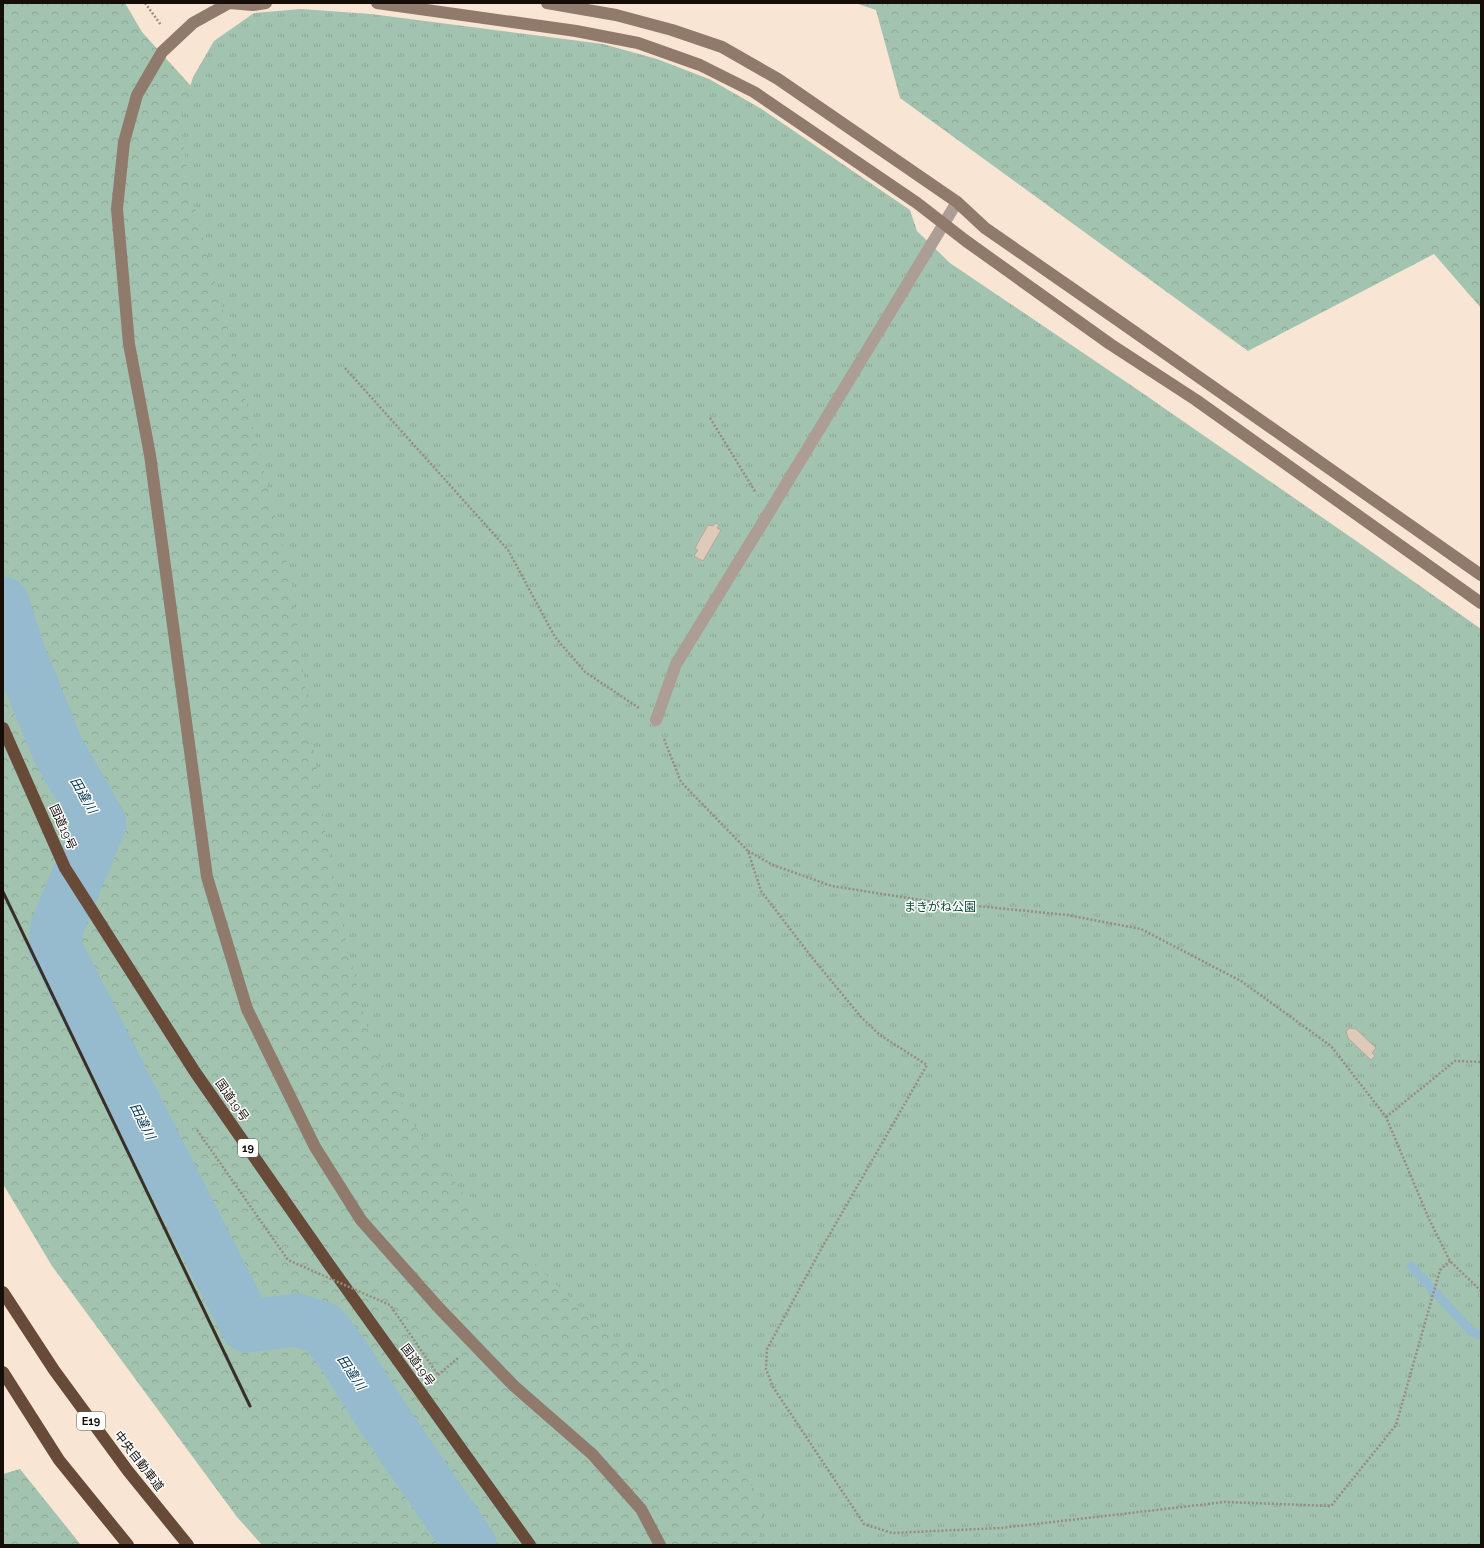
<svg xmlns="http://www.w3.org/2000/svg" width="1484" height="1548" font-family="Raleway,'Noto Sans JP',sans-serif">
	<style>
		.forest { fill: url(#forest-crowns) }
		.park { fill: url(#park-tufts) }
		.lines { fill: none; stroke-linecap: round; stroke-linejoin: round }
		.stream { stroke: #96bbcf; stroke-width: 9 }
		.river { stroke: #96bbcf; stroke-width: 53 }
		.building { fill: #decab9; stroke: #baa796 }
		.path { stroke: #9a8b7f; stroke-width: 2.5; stroke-dasharray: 2 2; stroke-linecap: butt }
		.lane { stroke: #ad9e95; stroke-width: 12 }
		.secondary { stroke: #8f7a6c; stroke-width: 12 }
		.highway { stroke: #674a38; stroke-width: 12 }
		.rail { stroke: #382f28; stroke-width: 3 }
		.path-bridge { stroke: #9a8b7f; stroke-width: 2.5; stroke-dasharray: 2 2; stroke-linecap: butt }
		.labels { text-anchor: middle; stroke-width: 3; stroke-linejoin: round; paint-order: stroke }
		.shield { fill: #fff; stroke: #5a5652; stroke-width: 1 }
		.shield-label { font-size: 11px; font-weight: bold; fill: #140d08 }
		.street-label { font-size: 12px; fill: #140d08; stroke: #fff }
		.park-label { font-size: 12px; fill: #074a2f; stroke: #fff }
		.water-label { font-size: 13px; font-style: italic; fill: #02364b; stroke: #fff }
	</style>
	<defs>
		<pattern id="forest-crowns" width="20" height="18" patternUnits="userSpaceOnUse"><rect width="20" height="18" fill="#a2c3b0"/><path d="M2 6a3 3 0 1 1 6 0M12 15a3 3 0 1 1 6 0" fill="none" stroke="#8ba696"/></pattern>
		<pattern id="park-tufts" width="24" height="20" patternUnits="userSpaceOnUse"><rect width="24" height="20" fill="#a2c3b0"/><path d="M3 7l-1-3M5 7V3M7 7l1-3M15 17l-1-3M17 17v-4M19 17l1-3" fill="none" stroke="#8ba696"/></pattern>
	</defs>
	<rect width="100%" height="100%" fill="#f9e5d3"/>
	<!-- forest -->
	<g class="forest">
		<path d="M3 3H125L142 32 201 97 866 1545H262L237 1517 52 1266 3 1184Z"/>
		<path d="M855 3H1481V308L1434 254 1248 351 900 98 876 10Z"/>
		<path d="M20 1469 81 1545H3V1474Z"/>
	</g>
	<!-- park -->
	<path class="park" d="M301 9 371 14 603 44 657 59 709 79 760 108 910 210 917 231 950 263 1138 390 1362 545 1481 629V1545H756L764 1521 760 1497 701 1417 589 1316 470 1203 412 1122 369 1036 344 932 324 824 290 575 230 337 191 193 180 120 193 77 214 41 254 13Z"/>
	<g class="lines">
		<!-- stream -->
		<path class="stream" d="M1411 1266 1471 1331 1481 1335"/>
		<!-- river -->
		<path class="river" d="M3 603 18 651 58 750 100 823 57 927 55 947 247 1326 297 1320 324 1329 344 1356 380 1413 470 1545"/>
	</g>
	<!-- building -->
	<g class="building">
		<path d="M716 523 719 525 717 528 721 530 703 561 694 556 698 550 695 548 708 525 713 526Z"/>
		<path d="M1350 1028 1356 1029 1376 1048 1372 1053 1375 1056 1371 1060 1348 1038 1346 1031Z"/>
	</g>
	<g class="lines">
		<!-- path -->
		<g class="path">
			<path d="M145 3 161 25"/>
			<path d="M345 368 508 550 555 637 585 672 639 708"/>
			<path d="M710 418 756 493"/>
			<path d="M664 739 681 782 748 851 761 891 810 955 861 1017 880 1035 927 1065 820 1251 767 1349 766 1369 773 1387 864 1524 892 1533 1001 1528 1225 1502 1331 1506 1396 1425 1440 1270 1450 1261"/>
			<path d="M748 851 773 865 832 886 927 901 1067 915 1141 929 1241 981 1331 1046 1386 1117 1429 1219 1450 1261 1481 1291"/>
			<path d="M1386 1117 1455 1061 1481 1062"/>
			<path d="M438 1375 458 1358"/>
		</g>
		<!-- lane -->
		<path class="lane" d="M656 720 676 664 768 514 957 202"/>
		<!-- secondary -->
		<g class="secondary">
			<path d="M229 3 193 23 162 52 137 95 124 142 117 209 129 344 150 455 207 877 247 1009 315 1147 361 1220 439 1308 514 1386 592 1454 641 1509 660 1545"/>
			<path d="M229 3 253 5 266 3"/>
			<path d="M377 3 576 31 638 43 700 65 754 92 917 203 966 241 1110 344 1196 400 1481 603"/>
			<path d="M547 3 616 15 672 30 722 47 778 79 957 202 985 228 1119 321 1481 575"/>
		</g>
		<!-- highway -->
		<g class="highway">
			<path d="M3 728 65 868 195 1072 328 1263 530 1545"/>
			<path d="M3 1292 54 1370 128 1471 188 1545"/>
			<path d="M3 1372 59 1460 128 1545"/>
		</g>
		<!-- rail -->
		<path class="rail" d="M3 892 250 1406"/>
		<!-- path-bridge -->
		<path class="path-bridge" d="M197 1130 288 1260 390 1305 438 1375"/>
	</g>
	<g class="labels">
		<!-- shield labels -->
		<g class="shield">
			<rect x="238" y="1139" width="20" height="18" rx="3"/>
			<rect x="77" y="1412" width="28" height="18" rx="3"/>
		</g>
		<g class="shield-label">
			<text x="248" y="1152">19</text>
			<text x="91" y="1425">E19</text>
		</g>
		<!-- street labels -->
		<g class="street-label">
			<text transform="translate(63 827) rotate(66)" y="4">国道19号</text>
			<text transform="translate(232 1100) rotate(55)" y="4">国道19号</text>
			<text transform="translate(418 1365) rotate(54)" y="4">国道19号</text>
			<text transform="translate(139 1461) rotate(52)" y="4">中央自動車道</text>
		</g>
		<!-- park labels -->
		<g class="park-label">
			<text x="940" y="911">まきがね公園</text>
		</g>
		<!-- water labels -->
		<g class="water-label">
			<text transform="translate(84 795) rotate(60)" y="5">田違川</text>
			<text transform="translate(143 1121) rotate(63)" y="5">田違川</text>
			<text transform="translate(352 1372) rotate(56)" y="5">田違川</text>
		</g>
	</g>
	<!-- border -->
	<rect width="1484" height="1548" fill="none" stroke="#140d08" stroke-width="8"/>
</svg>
